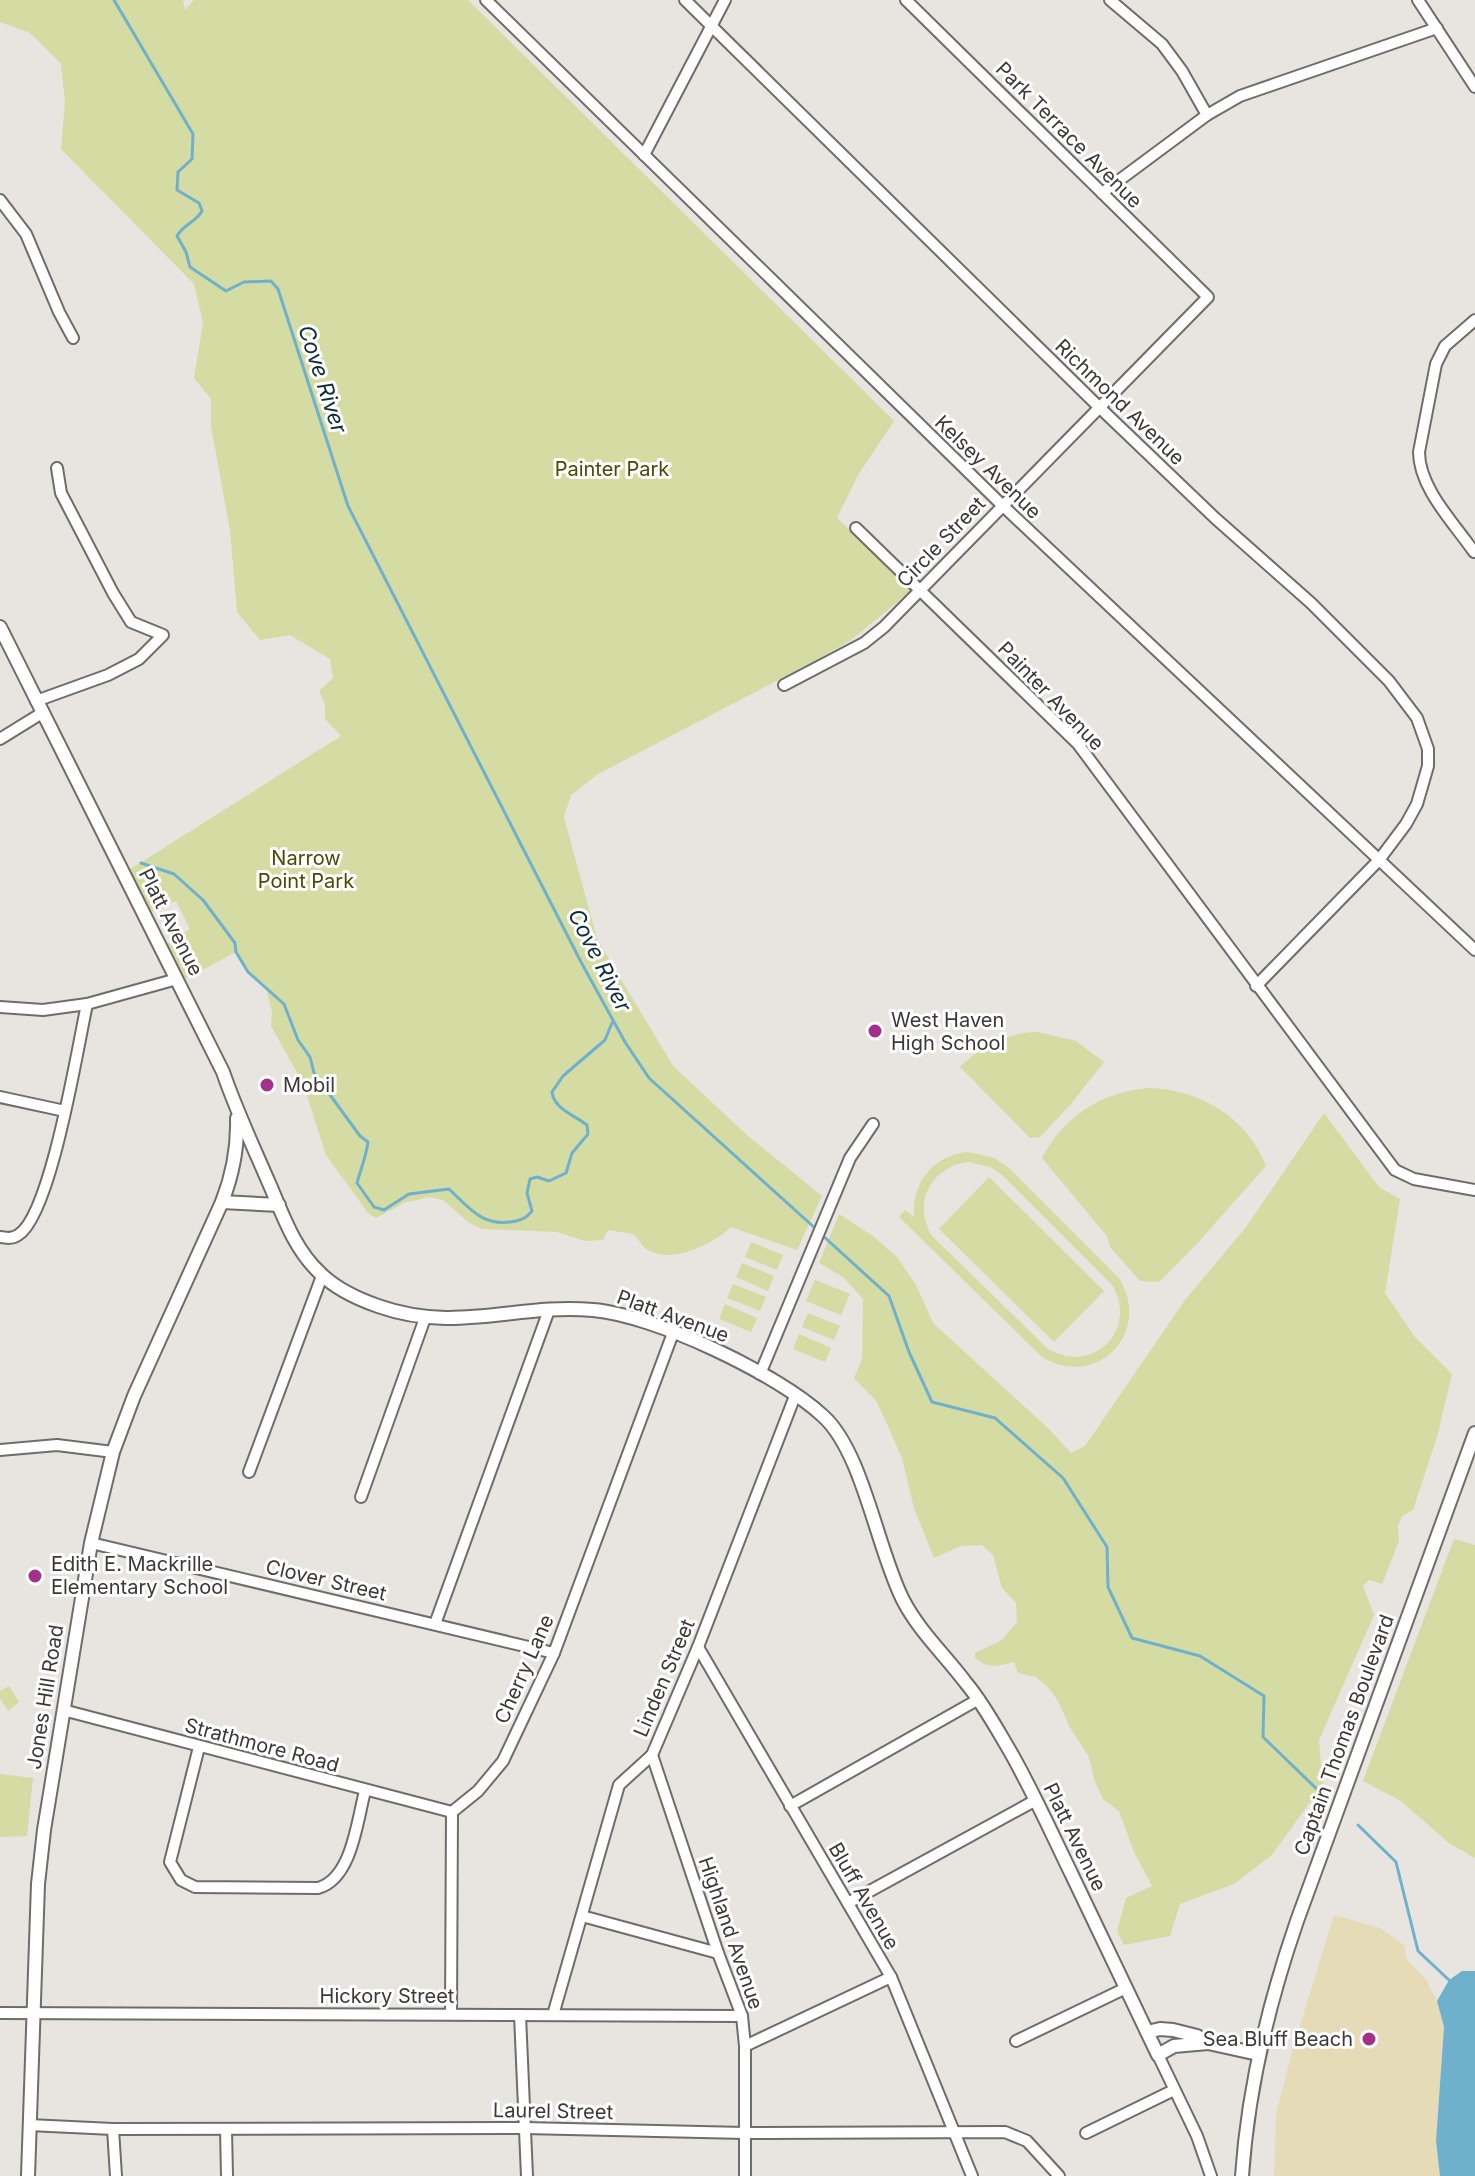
<svg xmlns="http://www.w3.org/2000/svg" width="1475" height="2176" font-family="Inter,sans-serif">
	<style>
		.green { fill: #d4dba3; fill-rule: evenodd }
		.sand { fill: #e5dbb6 }
		.water { fill: #6fb1cd }
		.lines { fill: none; stroke-linecap: round; stroke-linejoin: round }
		.stream { stroke: #6fb1cd; stroke-width: 3 }
		.minor-casing { stroke: #706c69; stroke-width: 14 }
		.major-casing { stroke: #706c69; stroke-width: 16 }
		.minor { stroke: #fff; stroke-width: 10 }
		.major { stroke: #fff; stroke-width: 12 }
		.poi-dot { fill: #a3308c; stroke: #fff; stroke-width: 3 }
		.labels { text-anchor: middle; stroke-width: 6; stroke-linejoin: round; paint-order: stroke }
		.street-label { font-size: 20px; fill: #3b3938; stroke: #fff }
		.park-label { font-size: 20px; fill: #474c03; stroke: #fff }
		.poi-label { font-size: 20px; fill: #3b3938; stroke: #fff; text-anchor: start }
		.water-label { font-size: 22px; font-style: italic; fill: #0d2d3a; stroke: #fff }
	</style>
	<rect width="100%" height="100%" fill="#e8e4e0"/>
	<!-- green -->
	<g class="green">
		<path d="M0 0H183L185 10 194 0H468L894 421 858 475 837 518 912 590 851 640 813 662 598 774 571 795 564 817 597 939 673 1066 748 1136 822 1196 797 1250 731 1227C712 1245 670 1266 645 1248 641 1245 637 1237 633 1234L608 1230 603 1240 585 1241 557 1232 482 1229 468 1222 443 1200 429 1197 404 1203 376 1218 368 1213 326 1155 303 1083 271 1026 272 1012 265 984 248 972 236 952 185 979 167 944 190 929 176 901 152 912 129 870 341 736 325 719V704L319 691 333 678 330 659 290 635 260 640 237 612 230 530 211 426V399L194 378 203 323 194 284 61 149 65 102 61 64 30 33 0 22Z"/>
		<path d="M1038 1032 1076 1041 1104 1062 1070 1105 1040 1137 1030 1138 960 1067C983 1044 1006 1033 1038 1032Z"/>
		<path d="M1147 1088C1199 1089 1246 1116 1266 1166L1194 1247 1159 1282 1140 1281 1110 1247 1107 1236 1042 1158C1064 1116 1100 1093 1147 1088Z"/>
		<path d="M1324 1113 1379 1187 1400 1199 1385 1293 1414 1336 1452 1374 1437 1437 1413 1510 1402 1516 1398 1526 1399 1541 1382 1584 1369 1580 1363 1586 1374 1615 1319 1740 1322 1778 1325 1787 1319 1802H1310L1272 1855 1234 1884 1180 1904 1170 1936 1124 1945 1117 1931 1126 1898 1152 1886 1134 1852 1119 1811 1103 1799 1095 1782 1089 1757 1069 1726 1058 1701 1048 1687 1036 1677 1018 1673 1014 1662C999 1666 988 1669 975 1658V1653L1002 1640 1017 1622 1016 1603 1002 1588 993 1555 982 1545 961 1546 934 1558 914 1508 902 1458 877 1402 854 1378 862 1359 863 1299 843 1277 819 1263 839 1214 873 1236 897 1257 916 1285 933 1323 1049 1429 1071 1453 1085 1446 1185 1300 1246 1227Z"/>
		<path d="M969 1152 994 1158 1009 1168 1119 1278C1153 1333 1096 1390 1042 1357L899 1217 905 1210 914 1217C912 1182 933 1155 969 1152ZM969 1162 990 1167 1002 1175 1112 1285C1139 1330 1093 1375 1048 1349L932 1236C912 1203 931 1166 969 1162Z"/>
		<path d="M989 1177 1104 1291 1054 1342 939 1229Z"/>
		<path d="M751 1242 783 1255 777 1270 745 1257Z"/>
		<path d="M742 1263 774 1276 768 1291 736 1277Z"/>
		<path d="M815 1280 850 1294 841 1315 806 1301Z"/>
		<path d="M733 1284 766 1297 760 1311 727 1298Z"/>
		<path d="M725 1304 757 1318 751 1332 719 1319Z"/>
		<path d="M808 1313 840 1326 834 1340 802 1327Z"/>
		<path d="M799 1334 831 1348 825 1362 793 1349Z"/>
		<path d="M1454 1539 1475 1545V1858L1450 1844 1401 1801 1363 1781Z"/>
		<path d="M9 1686 19 1702 8 1711 0 1698V1691Z"/>
		<path d="M0 1774 33 1778 27 1836 0 1837Z"/>
	</g>
	<!-- sand -->
	<path class="sand" d="M1334 1915 1380 1928 1404 1945 1407 1960 1425 1978 1437 2001 1444 2027 1436 2141 1440 2176H1274L1276 2114 1292 2052Z"/>
	<!-- water -->
	<path class="water" d="M1462 1971H1475V2176H1440L1436 2141 1444 2027 1437 2001 1449 1980Z"/>
	<g class="lines">
		<!-- stream -->
		<g class="stream">
			<path d="M114 0 193 134 192 159 178 172 177 190 199 203 202 211C196 222 184 224 177 236L186 252 190 267 226 291 244 282 271 281 278 289 348 506 581 962 625 1042 649 1078 816 1229"/>
			<path d="M141 863 174 874 203 900 235 943 236 952 248 972 284 1004 298 1040 310 1057 314 1073 360 1136 368 1142C366 1157 361 1168 357 1183L374 1207 384 1210 409 1194 449 1189C471 1210 484 1228 516 1221 524 1219 527 1217 532 1211L527 1193 530 1179 537 1177 549 1181 566 1173 572 1153 588 1134 587 1125C574 1115 554 1109 552 1092L563 1076 605 1040 612 1023"/>
			<path d="M822 1235 889 1296 909 1352 932 1402 995 1418 1063 1478 1107 1547 1108 1587 1132 1638 1200 1656 1264 1696 1263 1737 1322 1794"/>
			<path d="M1358 1825 1396 1862 1418 1951 1449 1980"/>
		</g>
		<!-- minor casing -->
		<g class="minor-casing">
			<g id="minor">
				<path d="M486 0 1002 505 1475 950"/>
				<path d="M685 0 1099 407 1215 518 1311 603 1389 681 1417 718 1428 749V766L1417 804 1406 824 1379 860 1256 986"/>
				<path d="M1110 0 1162 44 1182 71 1207 115"/>
				<path d="M1418 0 1475 87"/>
				<path d="M644 155 725 0"/>
				<path d="M1102 193 1207 115 1240 96 1437 28"/>
				<path d="M0 200 26 234 59 312 73 338"/>
				<path d="M856 528 1078 744 1395 1170 1414 1179 1475 1190"/>
				<path d="M1474 552C1454 523 1419 488 1419 452L1436 364 1445 346 1475 320"/>
				<path d="M784 685 864 643 884 627 1208 297 906 0"/>
				<path d="M36 701 108 675 139 659 163 635 131 622 113 593 61 493 57 468"/>
				<path d="M0 739 42 713"/>
				<path d="M0 1007 43 1010 87 1004 177 979"/>
				<path d="M0 1097 65 1111"/>
				<path d="M0 1237C6 1238 12 1239 18 1235 51 1216 78 1045 87 1004"/>
				<path d="M760 1374 850 1158 873 1124"/>
				<path d="M0 1450 57 1445 113 1452"/>
				<path d="M249 1472 322 1276"/>
				<path d="M361 1497 425 1318"/>
				<path d="M91 1543 554 1653"/>
				<path d="M435 1624 549 1310"/>
				<path d="M698 1647 891 1977 972 2176"/>
				<path d="M63 1710 452 1812"/>
				<path d="M199 1747 170 1862 181 1880 195 1887 318 1888C352 1879 357 1821 365 1791"/>
				<path d="M652 1755 718 1953 742 2016 745 2046V2176"/>
				<path d="M790 1806 979 1699"/>
				<path d="M848 1903 1036 1800"/>
				<path d="M582 1916 718 1953"/>
				<path d="M0 2013 742 2016"/>
				<path d="M451 2014 452 1812 478 1791 503 1761 554 1653 673 1333"/>
				<path d="M520 2015 527 2176"/>
				<path d="M553 2015 619 1785 652 1755 698 1647 795 1396"/>
				<path d="M1016 2041 1126 1988"/>
				<path d="M745 2046 891 1977"/>
				<path d="M1158 2055 1197 2136 1211 2176"/>
				<path d="M29 2125 113 2129 524 2128 745 2133 1005 2132 1027 2141 1059 2176"/>
				<path d="M113 2129 116 2176"/>
				<path d="M226 2129 227 2176"/>
				<path d="M1086 2133 1174 2090"/>
			</g>
		</g>
		<!-- major casing -->
		<g class="major-casing">
			<g id="major">
				<path d="M0 627 223 1072C236 1110 253 1146 269 1183 283 1215 294 1249 320 1273 336 1289 358 1299 378 1306 457 1334 517 1303 593 1310 654 1315 778 1374 823 1416 863 1452 877 1549 903 1600 919 1631 945 1655 966 1683 982 1702 994 1724 1007 1746 1031 1787 1050 1830 1071 1873 1100 1934 1129 1995 1158 2055L1174 2046 1208 2043"/>
				<path d="M222 1202 279 1205"/>
				<path d="M1147 2032 1160 2029 1173 2030 1197 2036 1208 2043 1258 2054"/>
				<path d="M28 2176 38 1884 44 1830 91 1543 113 1452 134 1396 222 1202C233 1174 238 1149 237 1118"/>
				<path d="M1242 2176C1248 2088 1268 2005 1297 1921L1475 1433"/>
			</g>
		</g>
		<!-- minor -->
		<use href="#minor" class="minor"/>
		<!-- major -->
		<use href="#major" class="major"/>
	</g>
	<!-- markers -->
	<g class="poi-dot">
		<circle cx="875" cy="1031" r="8"/>
		<circle cx="267" cy="1085" r="8"/>
		<circle cx="35" cy="1576" r="8"/>
		<circle cx="1369" cy="2039" r="8"/>
	</g>
	<g class="labels">
		<!-- street labels -->
		<g class="street-label">
			<text transform="translate(1069 135) rotate(45)" y="7">Park Terrace Avenue</text>
			<text transform="translate(1120 402) rotate(44)" y="7">Richmond Avenue</text>
			<text transform="translate(988 467) rotate(44)" y="7">Kelsey Avenue</text>
			<text transform="translate(941 542) rotate(-46)" y="7">Circle Street</text>
			<text transform="translate(1051 696) rotate(46)" y="7">Painter Avenue</text>
			<text transform="translate(171 922) rotate(63)" y="7">Platt Avenue</text>
			<text transform="translate(673 1316) rotate(20)" y="7">Platt Avenue</text>
			<text transform="translate(326 1580) rotate(13)" y="7">Clover Street</text>
			<text transform="translate(524 1669) rotate(-66)" y="7">Cherry Lane</text>
			<text transform="translate(664 1678) rotate(-67)" y="7">Linden Street</text>
			<text transform="translate(45 1697) rotate(-81)" y="7">Jones Hill Road</text>
			<text transform="translate(1344 1735) rotate(-70)" y="7">Captain Thomas Boulevard</text>
			<text transform="translate(262 1745) rotate(15)" y="7">Strathmore Road</text>
			<text transform="translate(1075 1837) rotate(64)" y="7">Platt Avenue</text>
			<text transform="translate(864 1896) rotate(60)" y="7">Bluff Avenue</text>
			<text transform="translate(731 1933) rotate(71)" y="7">Highland Avenue</text>
			<text x="387" y="2003">Hickory Street</text>
			<text transform="translate(553 2111) rotate(1)" y="7">Laurel Street</text>
		</g>
		<!-- park labels -->
		<g class="park-label">
			<text x="612" y="476">Painter Park</text>
			<text x="306" y="865">Narrow<tspan x="306" dy="23">Point Park</tspan></text>
		</g>
		<!-- poi labels -->
		<g class="poi-label">
			<text x="891" y="1027">West Haven<tspan x="891" dy="23">High School</tspan></text>
			<text x="283" y="1092">Mobil</text>
			<text x="51" y="1571">Edith E. Mackrille<tspan x="51" dy="23">Elementary School</tspan></text>
			<text x="1353" y="2046" text-anchor="end">Sea Bluff Beach</text>
		</g>
		<!-- water labels -->
		<g class="water-label">
			<text transform="translate(323 379) rotate(72)" y="8">Cove River</text>
			<text transform="translate(600 960) rotate(63)" y="8">Cove River</text>
		</g>
	</g>
</svg>
